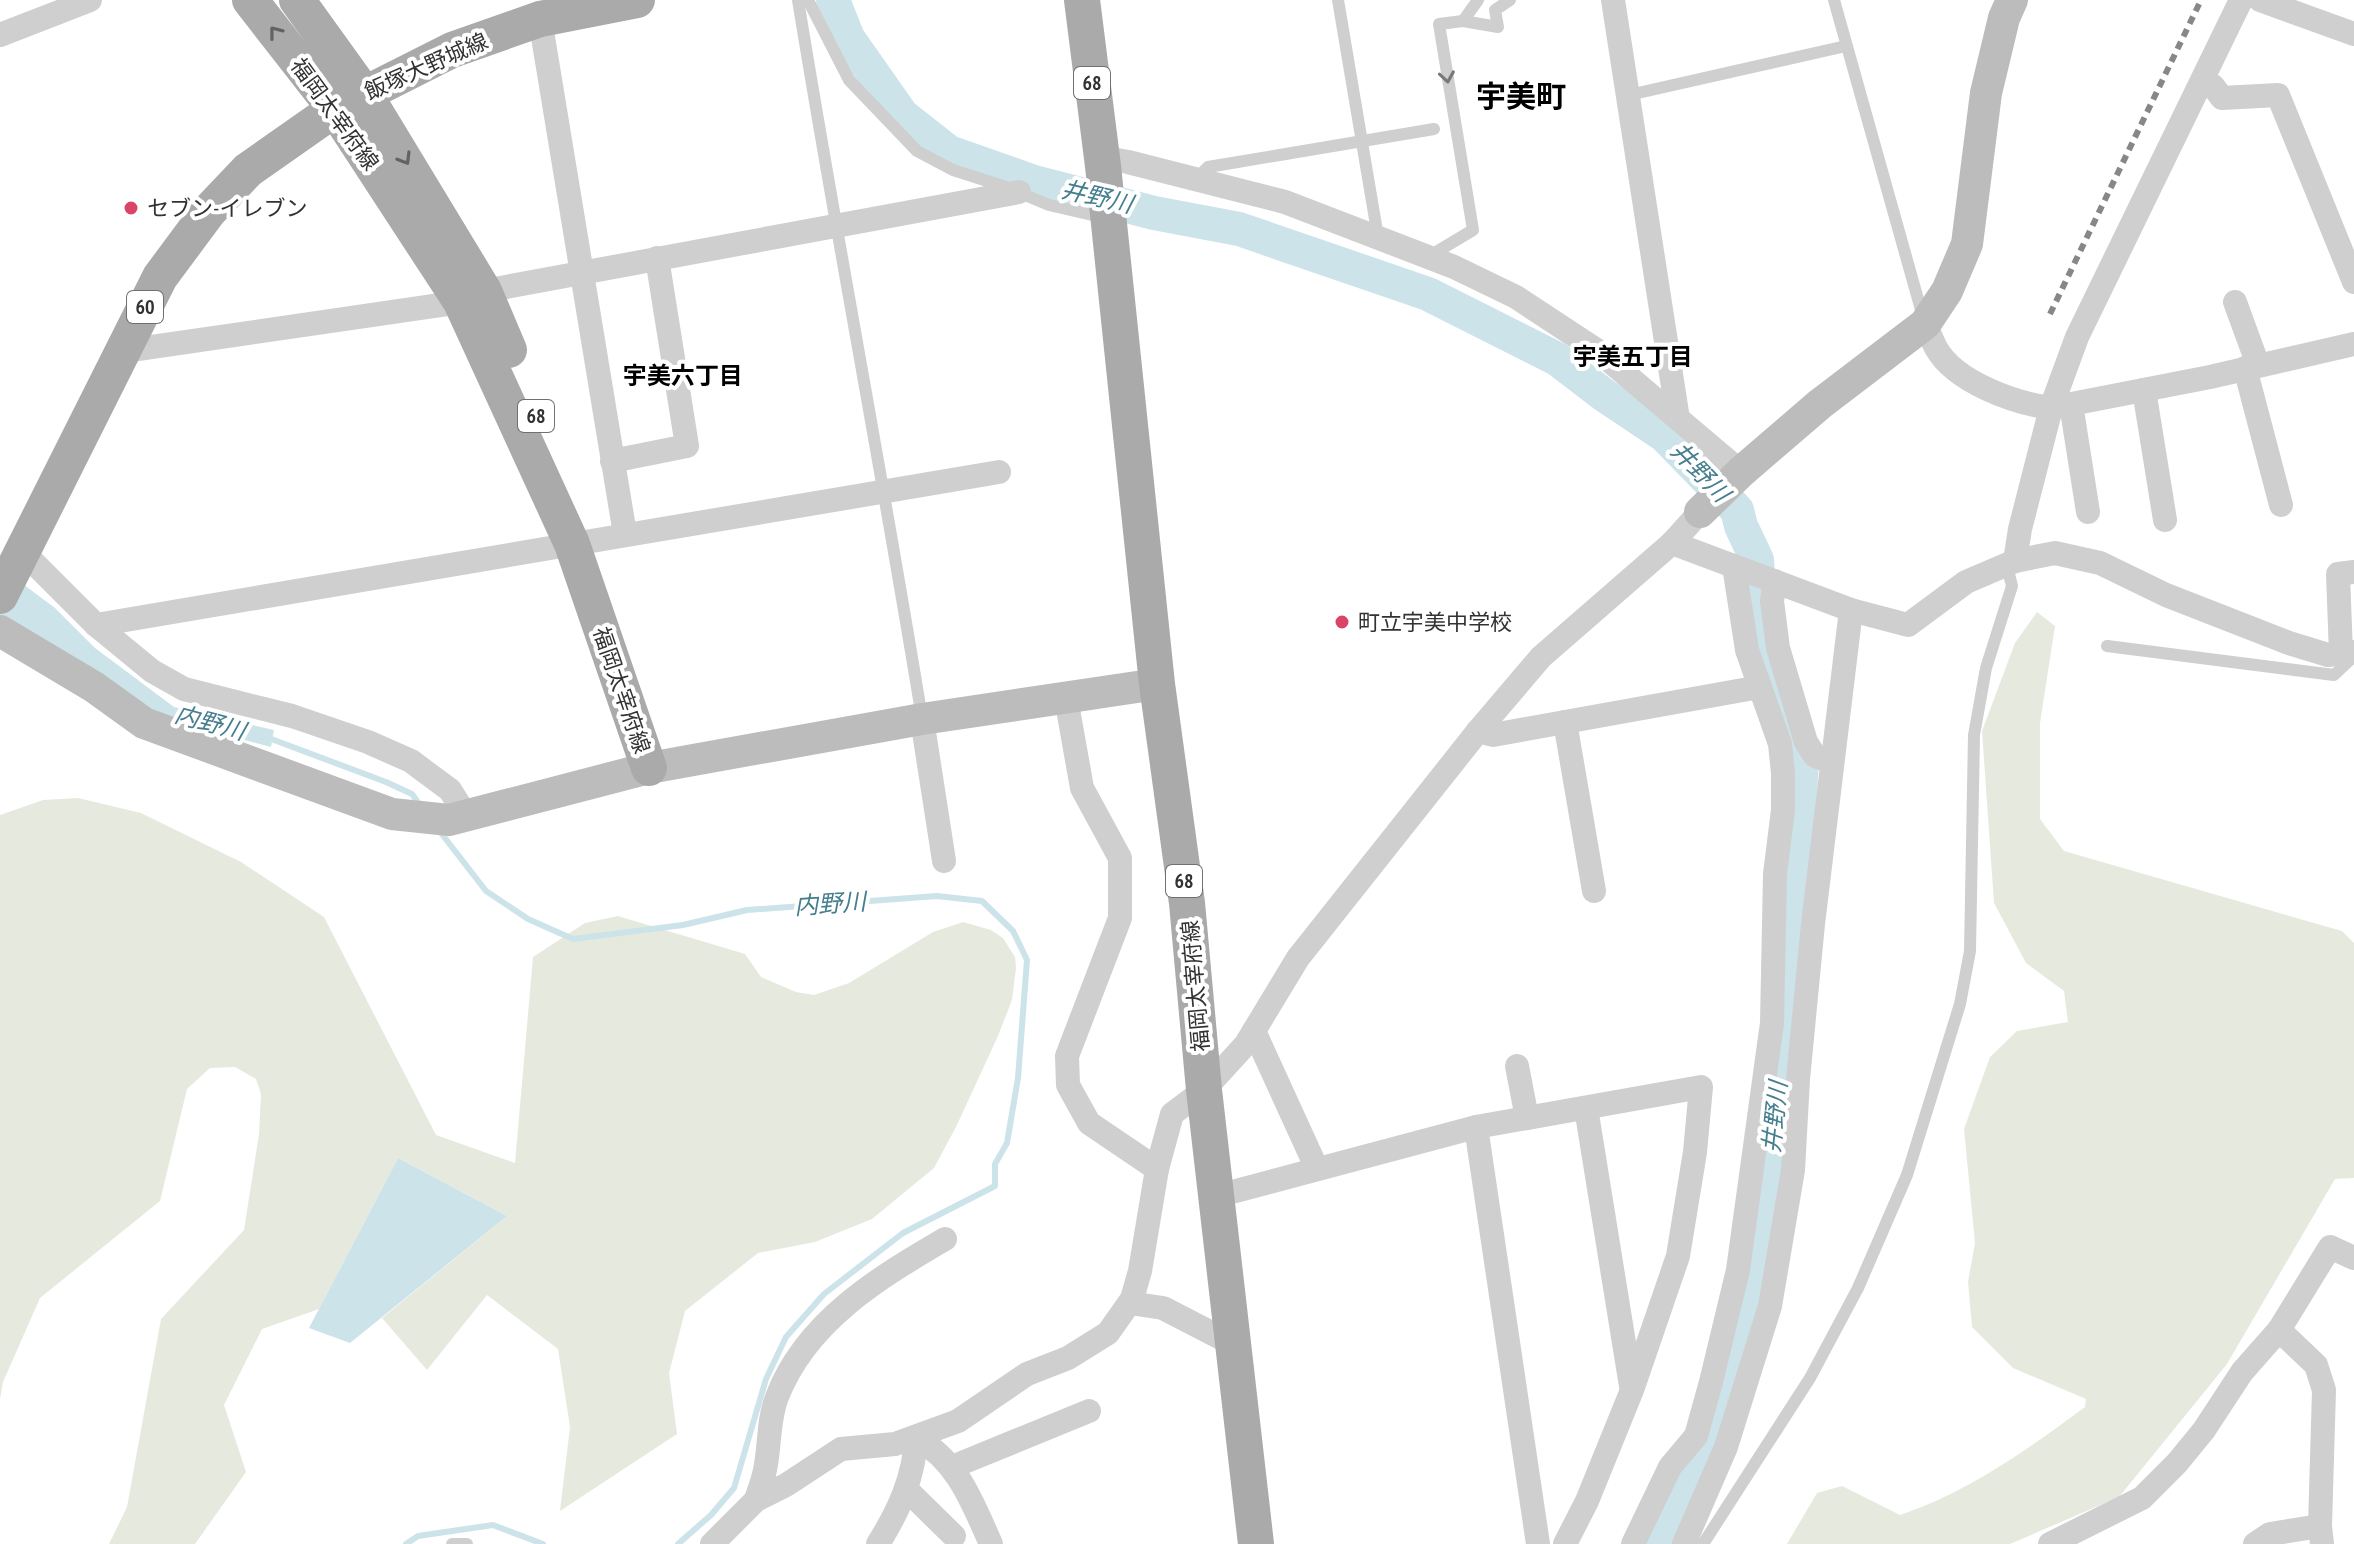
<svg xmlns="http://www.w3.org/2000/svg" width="2354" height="1544" font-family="'PT Sans Narrow','Noto Sans JP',sans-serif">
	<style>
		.green { fill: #e6eade }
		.water { fill: #cce3e9 }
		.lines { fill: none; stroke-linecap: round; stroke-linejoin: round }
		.stream { stroke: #cce3e9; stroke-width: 6 }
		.river { stroke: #cce3e9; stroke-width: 34 }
		.lane { stroke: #cfcfcf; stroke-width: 12 }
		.street { stroke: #cfcfcf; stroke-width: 24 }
		.secondary { stroke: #bcbcbc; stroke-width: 32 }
		.primary { stroke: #aaa; stroke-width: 36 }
		.rail { stroke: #878787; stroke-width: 6; stroke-dasharray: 8 6; stroke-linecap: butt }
		.oneway { stroke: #626262 }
		.oneway2 { stroke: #797979 }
		.poi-dot { fill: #d94468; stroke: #fff; stroke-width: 3 }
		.labels { text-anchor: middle; stroke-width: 8; stroke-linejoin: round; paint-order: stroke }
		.shield { fill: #fff; stroke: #707070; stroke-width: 2 }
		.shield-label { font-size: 20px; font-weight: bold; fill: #323232 }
		.street-label { font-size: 22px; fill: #323232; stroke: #fff }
		.poi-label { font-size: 22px; fill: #323232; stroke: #fff; text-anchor: start }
		.water-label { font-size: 24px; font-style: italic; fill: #457e8e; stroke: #fff }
		.neighbourhood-label { font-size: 24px; font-weight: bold; fill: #000; stroke: #fff }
		.district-label { font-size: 30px; font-weight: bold; fill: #000; stroke: #fff }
	</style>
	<rect width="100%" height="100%" fill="#fff"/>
	<!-- green -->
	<g class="green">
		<path d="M2037 612 2055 626 2040 723V819L2064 851 2342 931 2354 943V1178L2335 1179 2227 1364 2119 1497 2010 1544H1787L1817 1493 1842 1486 1900 1515C1968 1492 2028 1449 2085 1407L2086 1399 2013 1368 1972 1327 1968 1282 1975 1243 1964 1129 1990 1057 2017 1031 2068 1022 2064 991 2026 963 1994 903 1982 731 2015 643Z"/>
		<path d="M78 798 141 813 241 862 324 917 436 1135 515 1163 533 957 585 923 618 916 745 954 761 977 796 992 814 995 849 983 933 932 963 922 991 930 1003 938 1015 957 1016 968 1012 1000 998 1036 956 1127 934 1168 872 1219 815 1242 758 1253 685 1311 669 1373 677 1434 560 1511 570 1427 558 1349 487 1295 427 1370 382 1318 507 1216 398 1158 319 1309 262 1329 224 1405 246 1472 195 1544H109L127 1507 161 1319 244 1230 259 1134 261 1094 256 1079 235 1067 210 1068 187 1089 160 1201 40 1298 3 1382 0 1399V815L43 800Z"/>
	</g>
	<!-- water -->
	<g class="water">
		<path d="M0 567 55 608 95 648 174 707 274 730 271 747 160 717 0 616Z"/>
		<path d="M398 1158 507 1216 350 1343 309 1328Z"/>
	</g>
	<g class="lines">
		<!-- stream -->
		<g class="stream">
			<path d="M266 737 386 782 412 794 419 804"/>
			<path d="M438 829 486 891 528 919 573 939 683 925 747 910 937 896 982 901 1013 931 1027 960 1018 1078 1007 1143 995 1164V1186L903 1233 824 1294 786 1337 766 1379 734 1488 711 1515 678 1544"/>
			<path d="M406 1544 418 1536 493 1525 543 1544"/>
		</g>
		<!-- river -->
		<path class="river" d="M833 0 848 38 902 115 949 152 1034 182 1154 213 1239 229 1428 294 1557 359 1604 395 1665 436 1737 510 1741 526 1757 560 1760 606 1774 680 1802 761 1797 854 1784 988 1785 1030 1756 1293 1709 1438 1659 1544"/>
		<!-- lane -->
		<g class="lane">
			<path d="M798 0C837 240 883 478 922 718"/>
			<path d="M808 0 849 80 917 151 953 170 1003 186 1049 205 1105 218"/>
			<path d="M1338 0 1378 237"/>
			<path d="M1478 0 1463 21 1498 27 1495 10 1510 0"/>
			<path d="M1834 0 1923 317"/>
			<path d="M1629 95 1846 46"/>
			<path d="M1196 179 1208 167 1434 129"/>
			<path d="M1428 257 1473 230 1439 24 1463 21"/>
			<path d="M2107 646 2334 675 2354 656"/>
			<path d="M452 1544H467"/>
			<path d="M1703 1544 1810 1378 1858 1288 1907 1175 1960 1004 1970 951 1974 735 1986 668 2012 586 2007 566"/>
		</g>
		<!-- street -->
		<g class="street">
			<path d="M1613 0 1678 419"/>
			<path d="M2260 0 2354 34"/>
			<path d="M540 19 625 534"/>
			<path d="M0 35 90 0"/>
			<path d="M2203 81 2213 86 2222 98 2278 95 2354 282"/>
			<path d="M1101 157 1128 162 1285 202 1454 267 1516 297 1598 351 1741 472"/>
			<path d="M2235 302 2258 365"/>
			<path d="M1925 324C1929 332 1932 340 1936 348 1955 382 2014 403 2051 408L2210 377 2354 344"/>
			<path d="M124 351 461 302 484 291 1019 192"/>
			<path d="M2245 368 2281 505"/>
			<path d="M2144 390 2165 520"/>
			<path d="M2071 404 2088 512"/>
			<path d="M612 461 687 446 657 258"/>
			<path d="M1672 543 1851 610 1908 625 1966 582 2015 561 2055 553 2100 563 2166 595 2289 643 2328 655 2354 652"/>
			<path d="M23 552 96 625 152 671 184 689 292 716 368 742 411 761 450 790 467 817"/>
			<path d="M2015 561 2020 529 2051 408 2077 337 2241 0"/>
			<path d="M1775 581 1772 601 1778 648 1806 742 1815 756 1832 762"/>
			<path d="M96 625 999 472"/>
			<path d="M2341 654 2338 574 2354 572"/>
			<path d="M1066 698 1082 788 1120 858V918L1067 1056 1068 1085 1089 1123 1157 1169"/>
			<path d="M922 719 944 861"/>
			<path d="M1565 722 1594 891"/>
			<path d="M1478 731 1493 735 1754 688"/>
			<path d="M1254 1031 1317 1169"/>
			<path d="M1517 1066 1527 1118"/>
			<path d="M1586 1108 1631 1386"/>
			<path d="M1476 1127 1538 1544"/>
			<path d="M1217 1196 1476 1127 1701 1087 1695 1152 1678 1256 1632 1390 1587 1501 1565 1544"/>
			<path d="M1130 1303 1163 1308 1223 1339H1233"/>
			<path d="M2279 1330 2330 1247 2354 1258"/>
			<path d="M952 1467 1089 1411"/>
			<path d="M906 1489 954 1536"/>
			<path d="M756 1500C759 1490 763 1480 765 1470 770 1446 768 1420 777 1397 806 1321 880 1277 945 1239"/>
			<path d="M712 1544 756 1500 786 1485 841 1449 895 1444 958 1421 1027 1374 1068 1358 1108 1333 1132 1299 1140 1271 1157 1169 1172 1114 1204 1090 1246 1044 1298 958 1478 731 1541 657 1672 543 1700 512"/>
			<path d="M878 1544C899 1510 914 1478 916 1438 958 1461 972 1502 991 1544"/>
			<path d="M1633 1544 1670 1467 1696 1436 1711 1382 1738 1270 1772 1023 1775 874 1783 810V773L1780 744 1747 650 1734 566"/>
			<path d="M1684 1544 1726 1447 1770 1306 1793 1170 1798 1079 1813 924 1851 610"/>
			<path d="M2050 1544 2142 1498 2177 1463 2204 1430 2242 1372 2279 1330 2316 1365 2324 1390 2320 1526 2322 1544"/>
			<path d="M2255 1544 2270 1534 2320 1526"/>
		</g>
		<!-- secondary -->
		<g class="secondary">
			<path d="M1700 512 1741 472 1820 404 1925 324 1947 291 1967 244 1986 93 2004 18 2012 0"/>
			<path d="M0 631 94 687 144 723 392 814 449 820 649 768 922 719 1157 684"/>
		</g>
		<!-- primary -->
		<g class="primary">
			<path d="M250 0 335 109 461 302 572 544 649 768"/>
			<path d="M297 0 364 93 484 291 509 350"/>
			<path d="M1082 0 1103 166 1157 684 1187 903 1204 1090 1256 1544"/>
			<path d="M0 596 160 277 209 211 248 170 335 109 452 50 540 19 637 0"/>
		</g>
		<!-- rail -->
		<path class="rail" d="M2050 314 2201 0"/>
	</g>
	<!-- one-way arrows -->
	<defs><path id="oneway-chevron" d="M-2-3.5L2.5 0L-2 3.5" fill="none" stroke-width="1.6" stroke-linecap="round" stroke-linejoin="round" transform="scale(2)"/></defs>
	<g class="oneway">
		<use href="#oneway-chevron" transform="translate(275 32) rotate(-128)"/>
		<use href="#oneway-chevron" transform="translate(405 159) rotate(59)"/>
	</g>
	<use class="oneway2" href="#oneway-chevron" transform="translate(1447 77) rotate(81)"/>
	<!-- markers -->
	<g class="poi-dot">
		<circle cx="131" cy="208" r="8"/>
		<circle cx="1342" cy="622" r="8"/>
	</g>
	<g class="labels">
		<!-- shield labels -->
		<g class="shield">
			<rect x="1074" y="67" width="36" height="32" rx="6"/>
			<rect x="127" y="291" width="36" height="32" rx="6"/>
			<rect x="518" y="400" width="36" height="32" rx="6"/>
			<rect x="1166" y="865" width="36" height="32" rx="6"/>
		</g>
		<g class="shield-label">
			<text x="1092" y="90">68</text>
			<text x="145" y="314">60</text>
			<text x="536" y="423">68</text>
			<text x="1184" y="888">68</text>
		</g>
		<!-- street labels -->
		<g class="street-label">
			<text transform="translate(426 66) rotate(-24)" y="8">飯塚大野城線</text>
			<text transform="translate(335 114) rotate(54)" y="8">福岡太宰府線</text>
			<text transform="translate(622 690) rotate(71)" y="8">福岡太宰府線</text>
			<text transform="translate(1195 986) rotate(-95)" y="8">福岡太宰府線</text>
		</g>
		<!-- poi labels -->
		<g class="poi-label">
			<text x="147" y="216">セブン-イレブン</text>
			<text x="1358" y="630">町立宇美中学校</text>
		</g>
		<!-- water labels -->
		<g class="water-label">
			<text transform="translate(1097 197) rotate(13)" y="8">井野川</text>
			<text transform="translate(1700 472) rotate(46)" y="8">井野川</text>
			<text transform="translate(210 723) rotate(15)" y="8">内野川</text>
			<text transform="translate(830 904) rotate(-4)" y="8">内野川</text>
			<text transform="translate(1775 1117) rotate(-84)" y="8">井野川</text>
		</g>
		<!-- neighbourhood labels -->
		<g class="neighbourhood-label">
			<text x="1633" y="365">宇美五丁目</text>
			<text x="683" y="384">宇美六丁目</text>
		</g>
		<!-- district labels -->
		<g class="district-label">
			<text x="1521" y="107">宇美町</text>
		</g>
	</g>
</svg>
